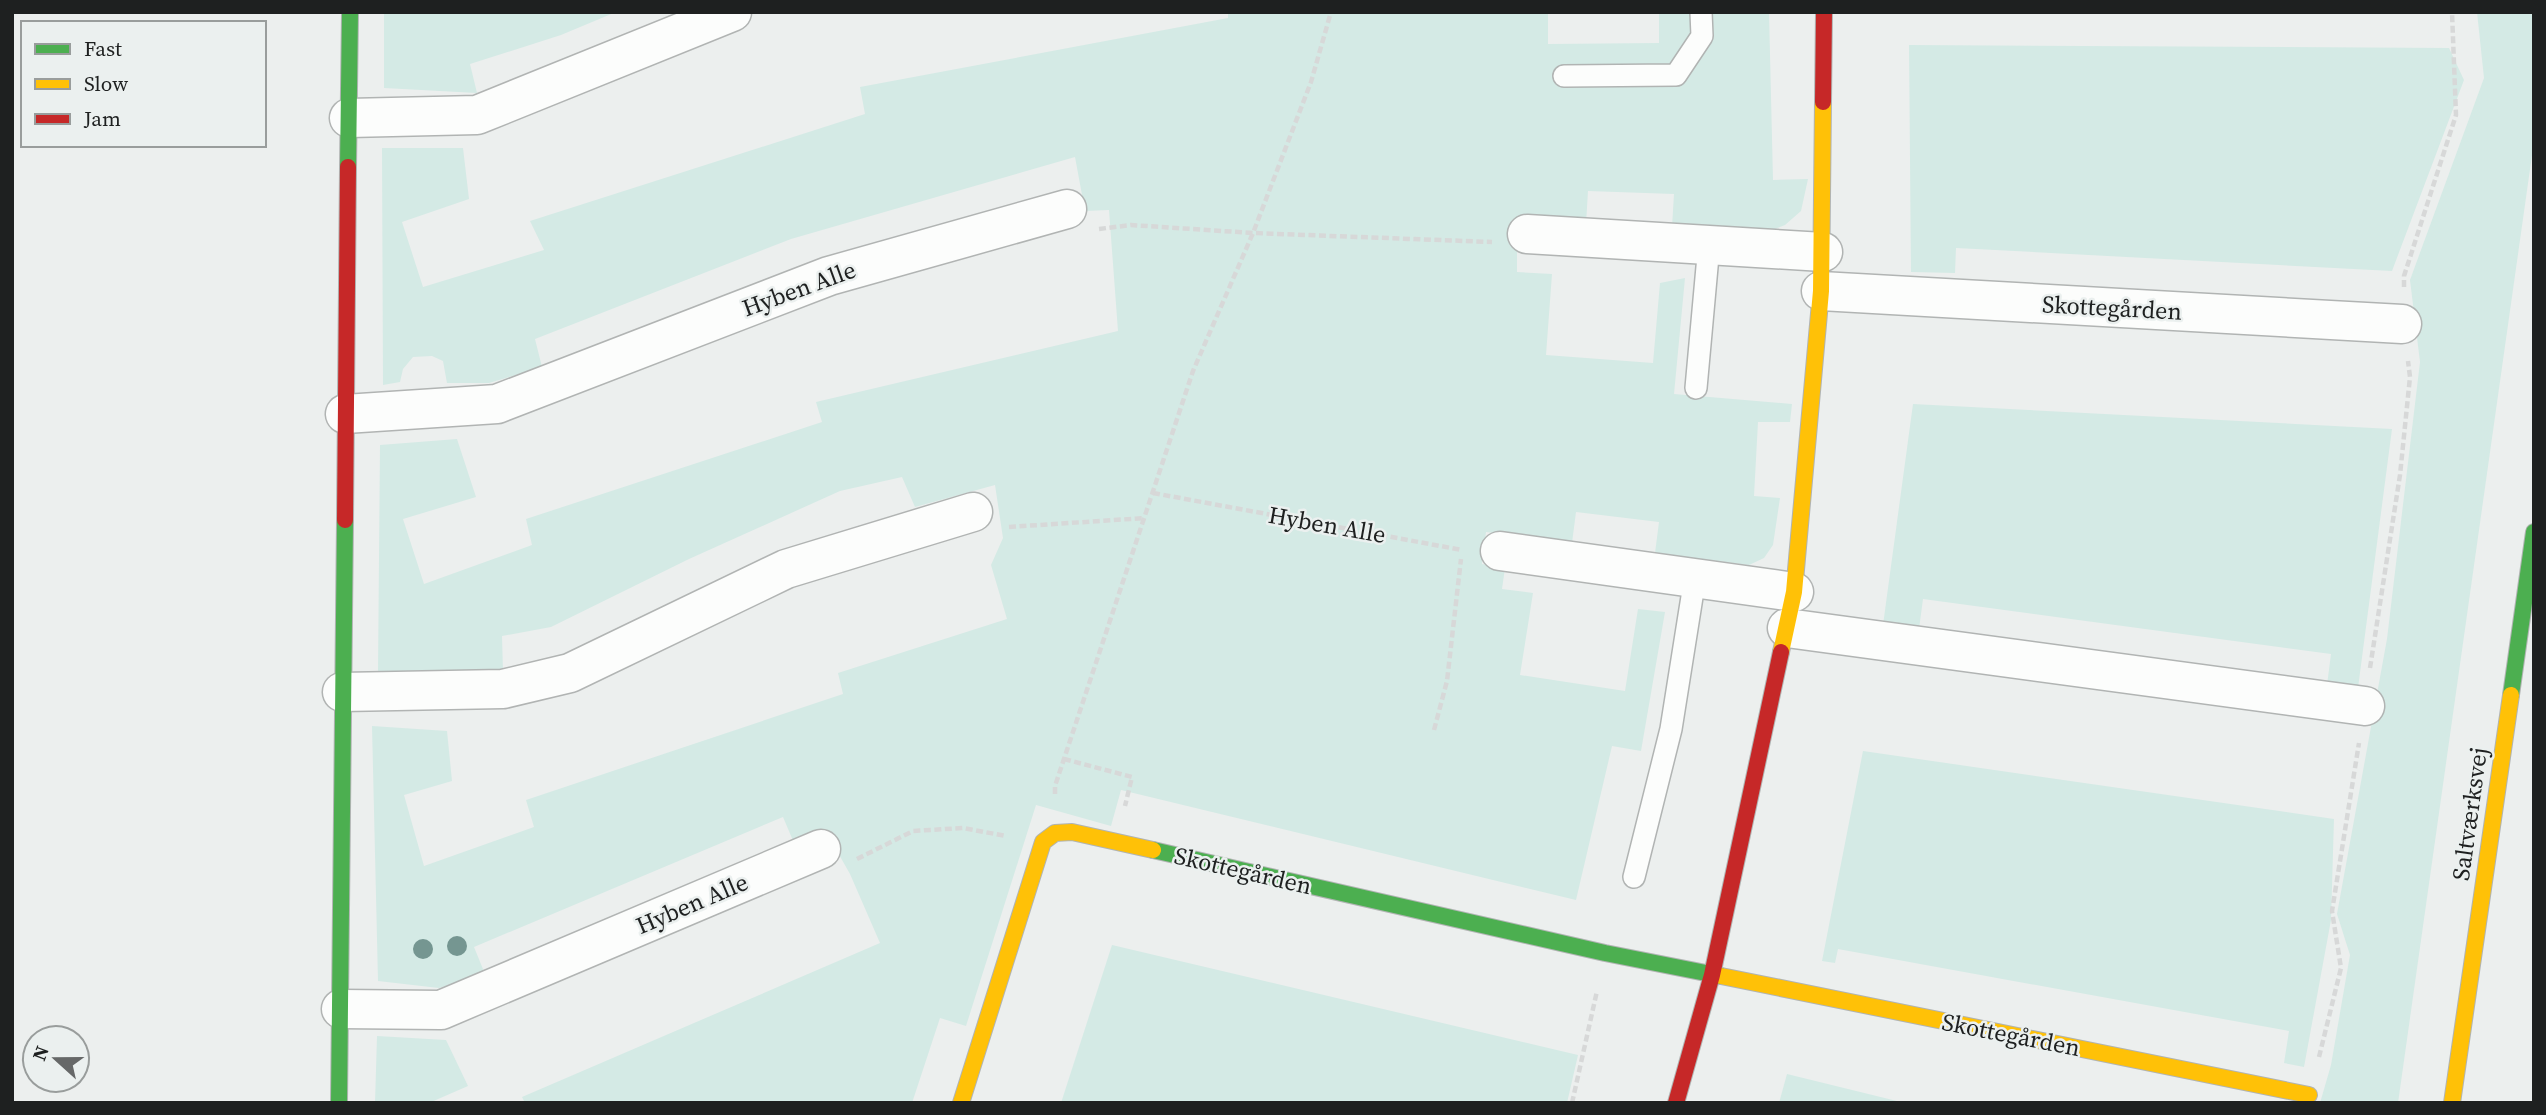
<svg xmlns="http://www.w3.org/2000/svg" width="2546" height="1115" font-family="'Source Serif 4',serif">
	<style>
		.green { fill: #d4eae5 }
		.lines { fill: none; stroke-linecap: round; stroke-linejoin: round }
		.lane-casing { stroke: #b1b4b3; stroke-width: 24 }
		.street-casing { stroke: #b1b4b3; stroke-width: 41 }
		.fast-casing { stroke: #b1b4b3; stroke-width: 18 }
		.slow-casing { stroke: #b1b4b3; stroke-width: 18 }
		.jam-casing { stroke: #b1b4b3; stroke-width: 18 }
		.path { stroke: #d7d8d8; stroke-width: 4.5; stroke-dasharray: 7 3.5; stroke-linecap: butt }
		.lane { stroke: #fcfdfc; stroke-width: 21 }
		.street { stroke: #fcfdfc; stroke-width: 38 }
		.fast { stroke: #4caf50; stroke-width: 16 }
		.slow { stroke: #ffc107; stroke-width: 16 }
		.jam { stroke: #c62828; stroke-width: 16 }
		.tree { fill: #759691 }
		.labels { text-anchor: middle; stroke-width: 5; stroke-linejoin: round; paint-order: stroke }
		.street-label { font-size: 24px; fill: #1e2020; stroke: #ebf0ef }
	</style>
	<rect width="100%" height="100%" fill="#ecefee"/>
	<!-- green -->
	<g class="green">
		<path d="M384 12H616L561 35 470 64 477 93 384 88Z"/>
		<path d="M1228 12H1548V44L1659 43V12H1769L1773 180 1808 179 1801 211 1785 225 1769 231 1672 227 1674 194 1588 191 1586 224 1517 222V272L1552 274 1546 355 1653 363 1660 283 1685 278 1674 394 1792 404 1790 422H1758L1754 496 1780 498 1773 545 1764 558 1749 565 1655 553 1659 522 1576 512 1572 543 1486 532 1482 564 1505 568 1502 589 1533 593 1520 675 1625 691 1638 609 1665 612 1641 751 1612 746 1576 900 1121 790 1111 826 1036 805 966 1026 940 1018 912 1103H525L522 1097 880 943 850 874 825 830 794 843 783 817 474 947 485 974 439 988 378 981 372 726 447 731 452 781 404 795 424 866 534 827 526 800 843 694 838 673 1007 619 991 565 1003 538 995 485 915 507 902 477 840 491 689 559 551 627 502 636 503 672H378L380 445 457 439 476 497 403 519 424 584 532 545 526 519 822 422 816 402 1118 331 1109 210 1085 211 1075 157 791 239 535 339 542 367 489 383H447L443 361 432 356 413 357 403 369 400 382 383 385 382 148H463L469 199 402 222 423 287 544 250 530 221 865 114 860 87 1228 18Z"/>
		<path d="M2477 12H2534V141L2398 1103H2320L2331 1065 2350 955 2337 914 2387 639 2420 362 2410 280 2484 78Z"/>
		<path d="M1909 45 2449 48 2464 80 2392 271 1956 248 1955 273 1911 272Z"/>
		<path d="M1913 404 2392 429 2358 688 2327 685 2331 654 1923 599 1919 629 1883 625Z"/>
		<path d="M1863 751 2334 819 2331 920 2304 1067 2284 1063 2289 1031 1838 949 1835 963 1822 961Z"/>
		<path d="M1112 945 1578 1055 1567 1103H1061Z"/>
		<path d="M377 1036 446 1040 468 1086 429 1103H375Z"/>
		<path d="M1787 1074 1905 1103H1779Z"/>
	</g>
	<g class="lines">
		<!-- lane casing -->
		<g class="lane-casing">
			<g id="lane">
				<path d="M1564 76 1676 75 1702 36 1701 12"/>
				<path d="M1696 388 1709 245"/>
				<path d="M1634 877 1671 729 1695 578"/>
			</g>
		</g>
		<!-- street casing -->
		<g class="street-casing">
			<g id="street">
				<path d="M349 118 477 115 732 12"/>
				<path d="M1527 234 1823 252"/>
				<path d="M1821 291 2402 324"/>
				<path d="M345 414 497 404 829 276 1067 209"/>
				<path d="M1500 551 1794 592"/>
				<path d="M1787 628 2365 706"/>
				<path d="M342 692 503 689 570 673 786 569 973 512"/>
				<path d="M341 1009 441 1010 821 849"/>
			</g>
		</g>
		<!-- fast casing -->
		<g class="fast-casing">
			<g id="fast">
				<path d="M348 167 350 12"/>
				<path d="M2511 695 2534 532"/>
				<path d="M1153 850 1605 953 1721 976"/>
				<path d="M339 1103 345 520"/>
			</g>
		</g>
		<!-- slow casing -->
		<g class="slow-casing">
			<g id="slow">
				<path d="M1781 652 1794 592 1821 291 1823 102"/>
				<path d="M1721 976 2309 1095"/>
				<path d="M961 1103 1043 842 1055 833 1072 832 1153 850"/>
				<path d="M2452 1103 2511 695"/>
			</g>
		</g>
		<!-- jam casing -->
		<g class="jam-casing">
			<g id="jam">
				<path d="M1823 102 1824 12"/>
				<path d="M345 520 348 167"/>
				<path d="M1676 1103 1712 975 1781 652"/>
			</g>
		</g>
		<!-- path -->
		<g class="path">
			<path d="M1099 229 1131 225 1253 233 1492 242"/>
			<path d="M2404 287V276L2456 115 2452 12"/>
			<path d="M1153 493 1462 550"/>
			<path d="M1009 527 1145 518"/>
			<path d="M2370 668 2400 475 2410 377 2408 361"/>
			<path d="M1434 730 1447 681 1461 559"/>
			<path d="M1064 759 1132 777 1125 806"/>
			<path d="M1055 794V786L1193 371 1253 233 1311 82 1331 12"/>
			<path d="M857 859 913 831 963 828 1006 836"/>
			<path d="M2319 1057 2341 968 2332 911 2359 743"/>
			<path d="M1572 1103 1597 991"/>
		</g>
		<!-- lane -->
		<use href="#lane" class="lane"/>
		<!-- street -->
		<use href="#street" class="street"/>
		<!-- fast -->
		<use href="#fast" class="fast"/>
		<!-- slow -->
		<use href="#slow" class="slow"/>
		<!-- jam -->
		<use href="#jam" class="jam"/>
	</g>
	<!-- trees -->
	<g class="tree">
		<circle cx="457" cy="946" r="10"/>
		<circle cx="423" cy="949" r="10"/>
	</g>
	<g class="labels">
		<!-- street labels -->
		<g class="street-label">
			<text transform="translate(799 289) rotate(-20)" y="8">Hyben Alle</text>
			<text transform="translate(2112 308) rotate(3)" y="8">Skottegården</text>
			<text transform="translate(1327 525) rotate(10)" y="8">Hyben Alle</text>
			<text transform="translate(2470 814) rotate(-82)" y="8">Saltværksvej</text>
			<text transform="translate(1243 871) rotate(13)" y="8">Skottegården</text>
			<text transform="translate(692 904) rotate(-23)" y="8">Hyben Alle</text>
			<text transform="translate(2011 1035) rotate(11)" y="8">Skottegården</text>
		</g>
	</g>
	<!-- border -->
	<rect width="2546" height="1115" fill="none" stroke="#1e2020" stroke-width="28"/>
	<!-- legend -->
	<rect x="21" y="21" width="245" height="126" fill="#ebf0ef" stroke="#999d9c" stroke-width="2"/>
	<rect x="35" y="44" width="35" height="10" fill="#4caf50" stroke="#999d9c" stroke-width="2"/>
	<text x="84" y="56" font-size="21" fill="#1e2020">Fast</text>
	<rect x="35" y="79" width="35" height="10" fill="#ffc107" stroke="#999d9c" stroke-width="2"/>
	<text x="84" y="91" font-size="21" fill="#1e2020">Slow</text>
	<rect x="35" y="114" width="35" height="10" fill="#c62828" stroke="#999d9c" stroke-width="2"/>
	<text x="84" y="126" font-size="21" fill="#1e2020">Jam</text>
	<!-- north arrow -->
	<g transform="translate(56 1059) rotate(291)"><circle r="33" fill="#ebf0ef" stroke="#999d9c" stroke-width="2"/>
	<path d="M0-5L12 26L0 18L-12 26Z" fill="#666868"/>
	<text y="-10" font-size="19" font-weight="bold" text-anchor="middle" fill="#1e2020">N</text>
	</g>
</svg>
